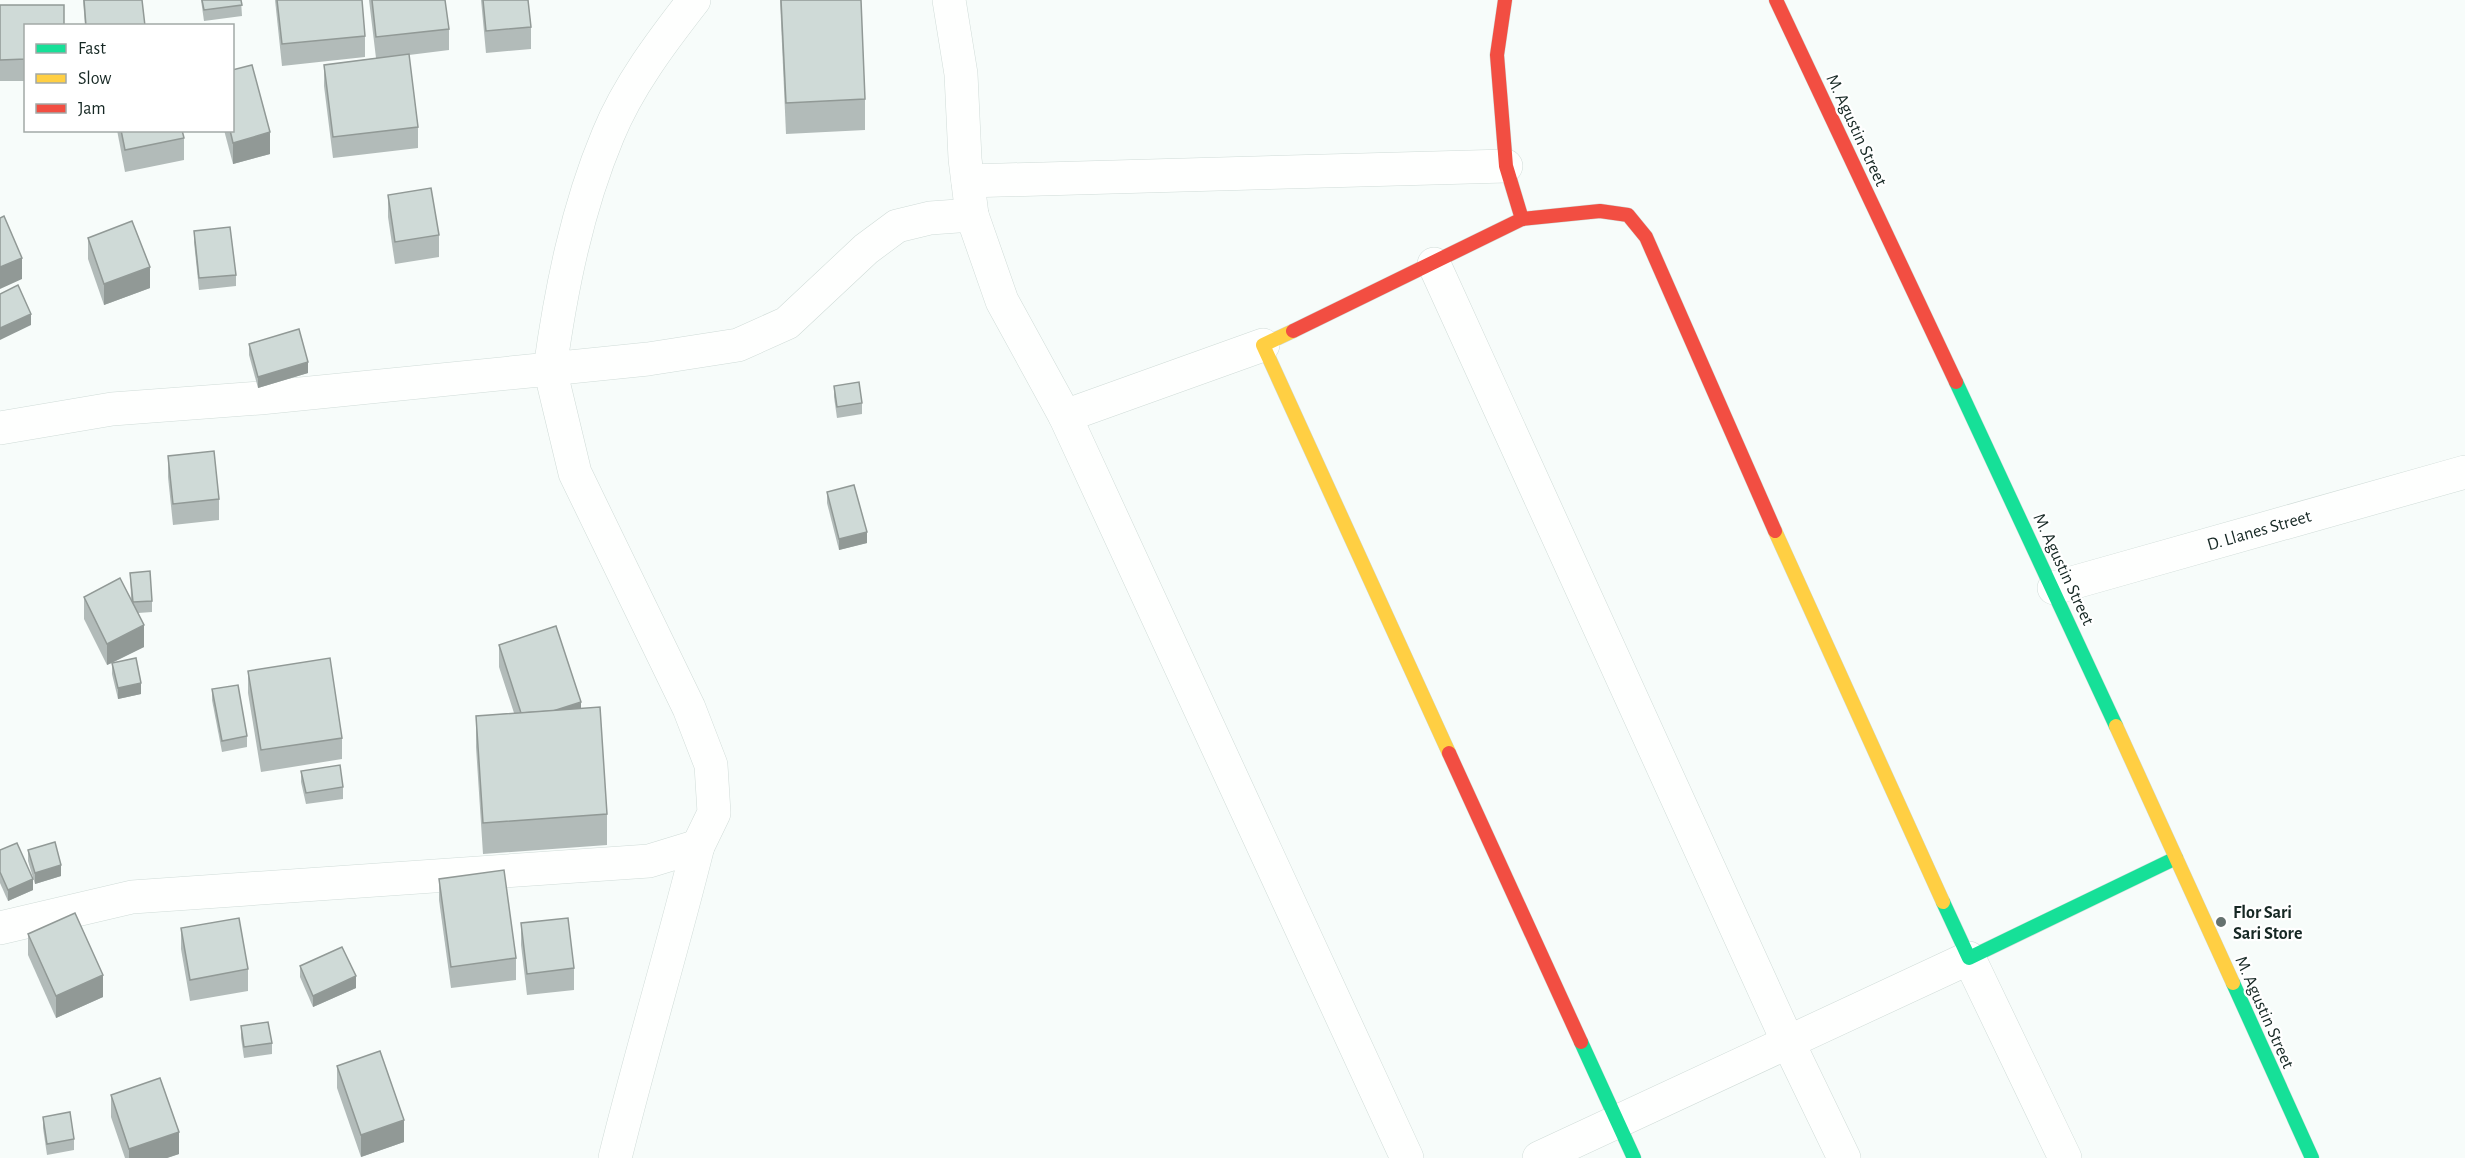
<svg xmlns="http://www.w3.org/2000/svg" width="2465" height="1158" font-family="'Alegreya Sans',sans-serif">
	<style>
		.lines { fill: none; stroke-linecap: round; stroke-linejoin: round }
		.street-casing { stroke: #d0dcd8; stroke-width: 34 }
		.fast-casing { stroke: #d0dcd8; stroke-width: 15 }
		.slow-casing { stroke: #d0dcd8; stroke-width: 15 }
		.jam-casing { stroke: #d0dcd8; stroke-width: 15 }
		.street { stroke: #fefffe; stroke-width: 33 }
		.fast { stroke: #16e098; stroke-width: 14 }
		.slow { stroke: #ffcf43; stroke-width: 14 }
		.jam { stroke: #f24e42; stroke-width: 14 }
		.wall { fill: #b2bbb9 }
		.shaded-wall { fill: #919996 }
		.building { fill: #cfdad7; stroke: #919996; stroke-width: 1.5 }
		.poi-dot { fill: #65726f; stroke: #fff; stroke-width: 2 }
		.labels { text-anchor: middle; stroke-width: 4.5; stroke-linejoin: round; paint-order: stroke }
		.street-label { font-size: 18px; fill: #162824; stroke: #fff }
		.poi-label { font-size: 18px; font-weight: bold; fill: #162824; stroke: #fff; text-anchor: start }
	</style>
	<rect width="100%" height="100%" fill="#f7fcfa"/>
	<g class="lines">
		<!-- street casing -->
		<g class="street-casing">
			<g id="street">
				<path d="M694 0C662 41 628 86 608 135 577 209 561 289 550 369L648 359 738 345 787 323 866 249 897 226 930 218 972 215"/>
				<path d="M949 0 961 74 965 159 972 215 1002 301 1065 416"/>
				<path d="M968 181 1506 166"/>
				<path d="M1434 264 1788 1042 1844 1158"/>
				<path d="M1263 345 1065 416 1407 1158"/>
				<path d="M0 428 112 409 260 398 550 369 575 473 689 708 711 765 714 813 698 846"/>
				<path d="M2054 588 2465 472"/>
				<path d="M0 928 132 897 649 861 698 846C672 950 641 1053 615 1158"/>
				<path d="M1539 1158 1969 958 2065 1158"/>
			</g>
		</g>
		<!-- fast casing -->
		<g class="fast-casing">
			<g id="fast">
				<path d="M1956 382 2116 726"/>
				<path d="M1943 902 1969 958 2176 858"/>
				<path d="M2233 983 2312 1158"/>
				<path d="M1581 1042 1634 1158"/>
			</g>
		</g>
		<!-- slow casing -->
		<g class="slow-casing">
			<g id="slow">
				<path d="M1293 331 1263 345 1449 753"/>
				<path d="M1775 531 1943 902"/>
				<path d="M2116 726 2233 983"/>
			</g>
		</g>
		<!-- jam casing -->
		<g class="jam-casing">
			<g id="jam">
				<path d="M1776 0 1956 382"/>
				<path d="M1522 219 1600 211 1628 215 1646 237 1775 531"/>
				<path d="M1293 331 1522 219 1506 166 1497 55 1505 0"/>
				<path d="M1449 753 1581 1042"/>
			</g>
		</g>
		<!-- street -->
		<use href="#street" class="street"/>
		<!-- fast -->
		<use href="#fast" class="fast"/>
		<!-- slow -->
		<use href="#slow" class="slow"/>
		<!-- jam -->
		<use href="#jam" class="jam"/>
	</g>
	<!-- wall -->
	<g class="wall">
		<path d="M83 0H142L145 26H85Z"/>
		<path d="M201 0H241L242 16 204 21Z"/>
		<path d="M275 0H362L365 36V57L282 66Z"/>
		<path d="M369 0H445L449 29V50L409 55 418 127V148L333 158 324 86V65L376 58Z"/>
		<path d="M481 0H528L531 27V49L486 53Z"/>
		<path d="M780 0H861L865 99V130L786 134Z"/>
		<path d="M0 5 26 26V81H0Z"/>
		<path d="M117 130H182L184 138V160L125 172Z"/>
		<path d="M224 130H232L270 154 233 164Z"/>
		<path d="M388 195 439 235V257L395 264 388 217Z"/>
		<path d="M194 231 236 275V286L199 290 194 242Z"/>
		<path d="M88 238 150 288 104 305 88 259Z"/>
		<path d="M249 344 308 373 258 388 249 355Z"/>
		<path d="M834 386 862 403V414L837 418 834 397Z"/>
		<path d="M168 456 219 499V520L173 525 168 477Z"/>
		<path d="M827 492 867 543 839 550 827 503Z"/>
		<path d="M130 573 152 601V612L138 613 144 647 112 663 141 694 118 699 112 674V663L107 665 84 619V597L131 598Z"/>
		<path d="M499 645 581 709 607 814V845L483 854 476 747V716L514 713 499 667Z"/>
		<path d="M248 671 342 738V759L261 772 248 693Z"/>
		<path d="M212 689 247 736V747L222 752 212 700Z"/>
		<path d="M301 771 343 787V799L306 804 301 782Z"/>
		<path d="M0 850 33 890 8 901 0 883Z"/>
		<path d="M28 850 61 876 35 884 28 861Z"/>
		<path d="M439 879 516 958V980L451 988 439 900Z"/>
		<path d="M521 923 574 968V990L527 995 521 945Z"/>
		<path d="M181 928 248 969V991L190 1001 181 949Z"/>
		<path d="M28 934 103 997 56 1018 28 955Z"/>
		<path d="M300 966 356 988 313 1007 300 977Z"/>
		<path d="M241 1026 272 1043V1054L244 1058 241 1038Z"/>
		<path d="M337 1066 404 1142 361 1157 337 1088Z"/>
		<path d="M111 1095 179 1154 167 1158H125L111 1117Z"/>
		<path d="M43 1117 74 1139V1150L47 1155 43 1128Z"/>
	</g>
	<!-- shaded-wall -->
	<g class="shaded-wall">
		<path d="M270 132V154L233 164V143Z"/>
		<path d="M22 258V279L0 289V267Z"/>
		<path d="M150 267V288L104 305V284Z"/>
		<path d="M31 314V325L0 340V328Z"/>
		<path d="M308 362V373L258 388V377Z"/>
		<path d="M867 532V543L839 550V539Z"/>
		<path d="M144 625V647L107 665V644Z"/>
		<path d="M141 683V694L118 699V688Z"/>
		<path d="M581 702V724L524 720Z"/>
		<path d="M61 865V876L35 884V873Z"/>
		<path d="M33 879V890L8 901V890Z"/>
		<path d="M103 975V997L56 1018V996Z"/>
		<path d="M356 976V988L313 1007V996Z"/>
		<path d="M404 1120V1142L361 1157V1135Z"/>
		<path d="M179 1132V1154L167 1158H129V1149Z"/>
	</g>
	<!-- building -->
	<g class="building">
		<path d="M84 0H142L145 26H86Z"/>
		<path d="M202 0H241L242 5 204 10Z"/>
		<path d="M277 0H362L365 36 282 44Z"/>
		<path d="M372 0H445L449 29 376 37Z"/>
		<path d="M483 0H528L531 27 486 31Z"/>
		<path d="M781 0H861L865 99 786 103Z"/>
		<path d="M0 5H64V26H26V59L0 60Z"/>
		<path d="M409 54 418 127 333 137 324 65Z"/>
		<path d="M252 65 270 132 233 143 230 130H232V70Z"/>
		<path d="M121 130H182L184 138 125 150Z"/>
		<path d="M431 188 439 235 395 242 388 195Z"/>
		<path d="M4 216 22 258 0 267V218Z"/>
		<path d="M132 221 150 267 104 284 88 238Z"/>
		<path d="M230 227 236 275 199 278 194 231Z"/>
		<path d="M18 285 31 314 0 328V294Z"/>
		<path d="M299 329 308 362 258 377 249 344Z"/>
		<path d="M859 382 862 403 837 407 834 386Z"/>
		<path d="M214 451 219 499 173 504 168 456Z"/>
		<path d="M854 485 867 532 839 539 827 492Z"/>
		<path d="M150 571 152 601 133 602 130 573Z"/>
		<path d="M120 578 144 625 107 644 84 597Z"/>
		<path d="M556 626 581 702 553 711 521 713 499 645Z"/>
		<path d="M136 658 141 683 118 688 112 663Z"/>
		<path d="M330 658 342 738 261 750 248 671Z"/>
		<path d="M238 685 247 736 222 741 212 689Z"/>
		<path d="M600 707 607 814 483 823 476 716Z"/>
		<path d="M340 765 343 787 306 793 301 771Z"/>
		<path d="M55 842 61 865 35 873 28 850Z"/>
		<path d="M17 843 33 879 8 890 0 872V850Z"/>
		<path d="M504 870 516 958 451 967 439 879Z"/>
		<path d="M75 913 103 975 56 996 28 934Z"/>
		<path d="M239 918 248 969 190 980 181 928Z"/>
		<path d="M568 918 574 968 527 974 521 923Z"/>
		<path d="M342 947 356 976 313 996 300 966Z"/>
		<path d="M268 1022 272 1043 244 1047 241 1026Z"/>
		<path d="M380 1051 404 1120 361 1135 337 1066Z"/>
		<path d="M160 1078 179 1132 129 1149 111 1095Z"/>
		<path d="M70 1112 74 1139 47 1144 43 1117Z"/>
	</g>
	<!-- markers -->
	<circle class="poi-dot" cx="2221" cy="922" r="6"/>
	<g class="labels">
		<!-- street labels -->
		<g class="street-label">
			<text transform="translate(1857 130) rotate(65)" y="6">M. Agustin Street</text>
			<text transform="translate(2259 530) rotate(-16)" y="6">D. Llanes Street</text>
			<text transform="translate(2064 569) rotate(65)" y="6">M. Agustin Street</text>
			<text transform="translate(2265 1012) rotate(66)" y="6">M. Agustin Street</text>
		</g>
		<!-- poi labels -->
		<g class="poi-label">
			<text x="2233" y="918">Flor Sari<tspan x="2233" dy="21">Sari Store</tspan></text>
		</g>
	</g>
	<!-- legend -->
	<rect x="24" y="24" width="210" height="108" fill="#ffffff" stroke="#a2a9a7" stroke-width="1.5"/>
	<rect x="36" y="44" width="30" height="9" fill="#16e098" stroke="#a2a9a7" stroke-width="1.5"/>
	<text x="78" y="54" font-size="18" fill="#162824">Fast</text>
	<rect x="36" y="74" width="30" height="9" fill="#ffcf43" stroke="#a2a9a7" stroke-width="1.5"/>
	<text x="78" y="84" font-size="18" fill="#162824">Slow</text>
	<rect x="36" y="104" width="30" height="9" fill="#f24e42" stroke="#a2a9a7" stroke-width="1.5"/>
	<text x="78" y="114" font-size="18" fill="#162824">Jam</text>
</svg>
